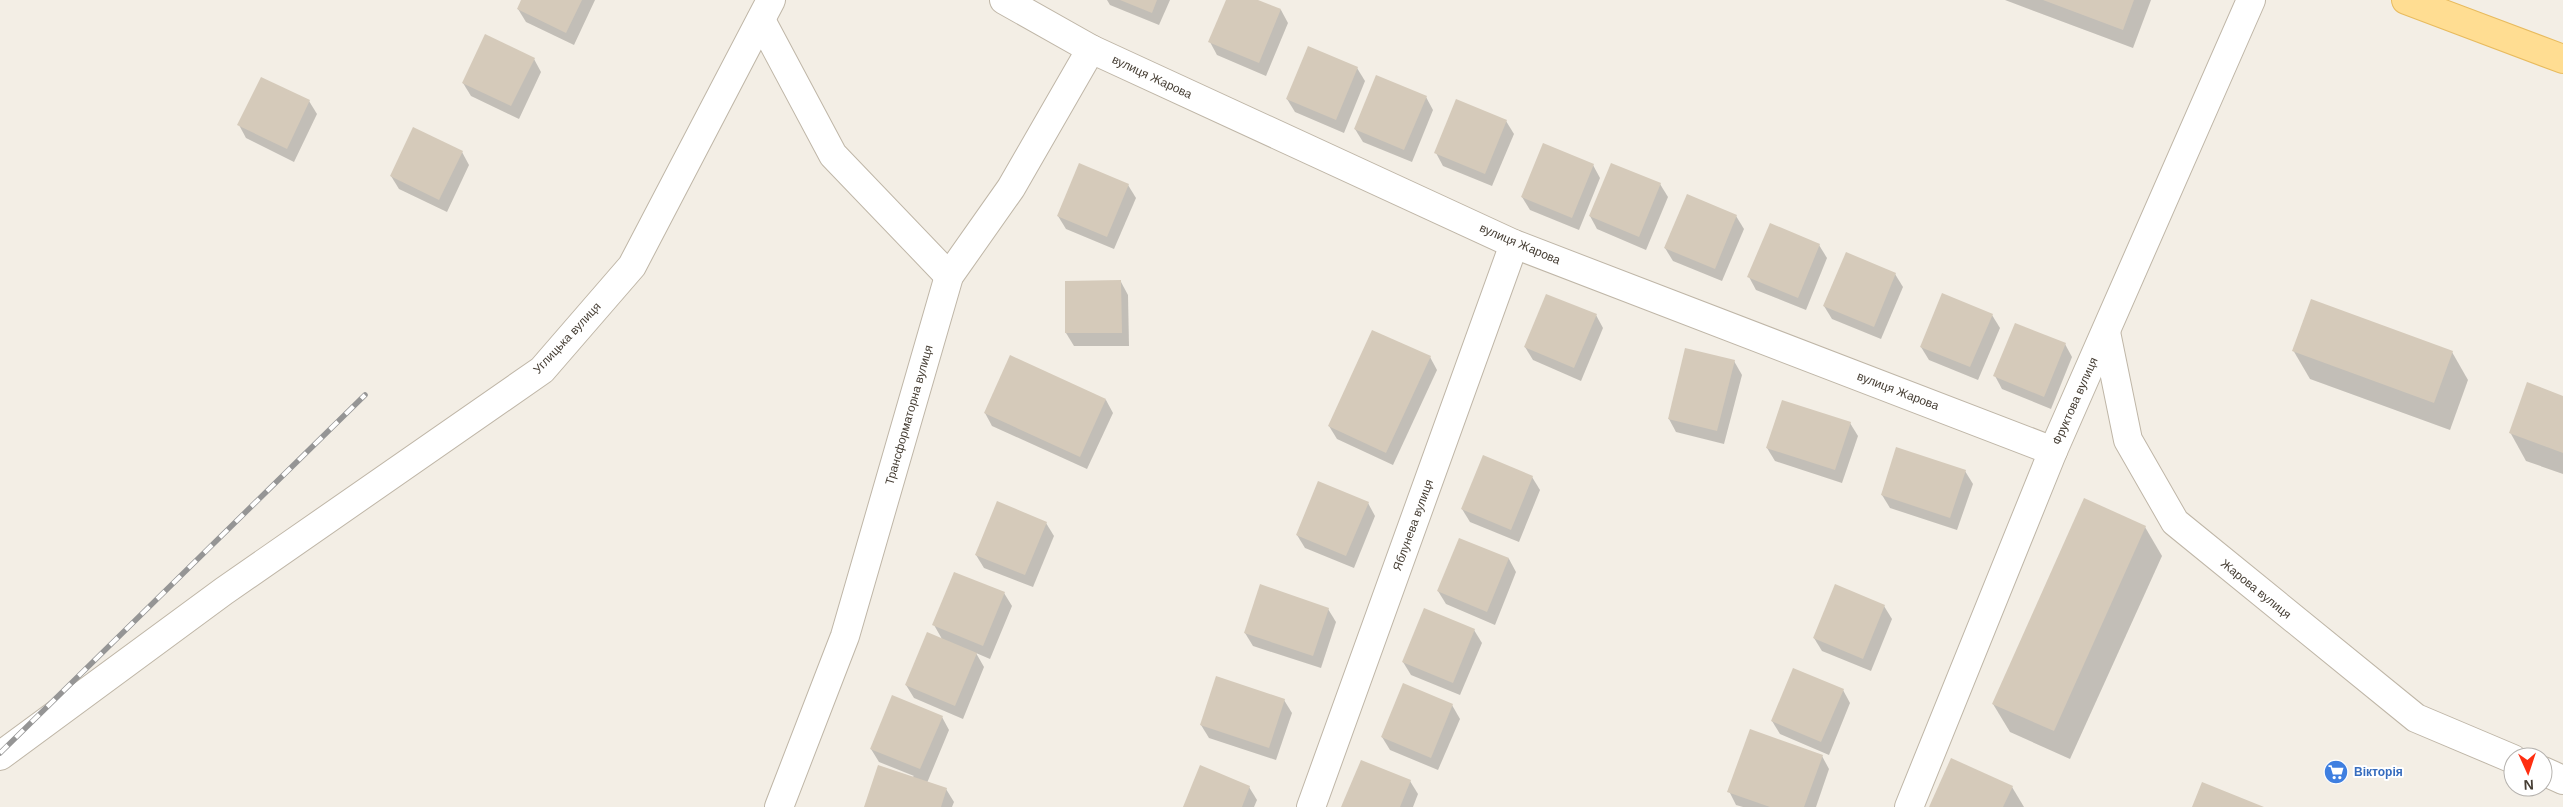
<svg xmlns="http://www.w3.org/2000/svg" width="2563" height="807" font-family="Helvetica,sans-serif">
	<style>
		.shadow { fill: #0003 }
		.building { fill: #d5caba }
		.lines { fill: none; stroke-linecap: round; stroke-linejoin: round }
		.minor-casing { stroke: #bfb6a7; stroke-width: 30 }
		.major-casing { stroke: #e8bb5e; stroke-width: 30 }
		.minor { stroke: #fff; stroke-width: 28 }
		.major { stroke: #ffdd92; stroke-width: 28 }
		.rail-casing { stroke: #959595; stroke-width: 5.5 }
		.rail { stroke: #fff; stroke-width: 4; stroke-dasharray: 11; stroke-linecap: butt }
		.labels { text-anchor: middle; stroke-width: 4; stroke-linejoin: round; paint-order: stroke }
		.street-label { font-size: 12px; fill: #463e34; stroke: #fff }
		.shop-label { font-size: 12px; font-weight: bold; fill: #366cbe; stroke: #fff; text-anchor: start }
	</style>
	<rect width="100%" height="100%" fill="#f3eee5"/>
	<!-- shadow -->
	<g class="shadow">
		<path d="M522 0H595L574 45 526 22 518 9Z"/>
		<path d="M1107 0H1170L1159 25 1110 5Z"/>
		<path d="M1228 0H1255L1281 10 1288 23 1266 76 1217 55 1210 42Z"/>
		<path d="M2005 0H2151L2133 48Z"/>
		<path d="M534 59 541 72 519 119 471 96 463 83Z"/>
		<path d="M1357 68 1365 81 1344 133 1295 112 1287 99Z"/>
		<path d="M1426 97 1433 110 1412 162 1363 142 1355 129Z"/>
		<path d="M309 101 317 114 294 162 246 138 239 125Z"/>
		<path d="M1506 121 1514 134 1492 186 1443 166 1436 153Z"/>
		<path d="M462 152 469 165 447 212 399 189 391 176Z"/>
		<path d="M1593 165 1600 178 1579 230 1530 210 1522 197Z"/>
		<path d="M1660 184 1668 197 1646 250 1597 229 1590 216Z"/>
		<path d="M1128 185 1136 198 1114 249 1066 229 1058 216Z"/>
		<path d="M1736 216 1744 229 1722 281 1673 261 1665 248Z"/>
		<path d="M1819 245 1827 258 1806 310 1756 290 1749 277Z"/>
		<path d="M1895 274 1903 287 1881 339 1832 319 1824 306Z"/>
		<path d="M1121 282 1128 295 1129 346H1074L1066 333Z"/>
		<path d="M1596 315 1603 328 1581 381 1533 360 1525 347Z"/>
		<path d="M1992 315 2000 328 1978 380 1929 360 1921 347Z"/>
		<path d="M2065 344 2072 357 2051 409 2002 389 1995 376Z"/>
		<path d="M2293 350 2452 352 2468 380 2450 430 2310 379Z"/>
		<path d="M1430 357 1437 370 1393 465 1337 439 1329 426Z"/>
		<path d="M1734 361 1742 375 1724 444 1676 432 1669 419Z"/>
		<path d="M2563 397V474L2526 461 2510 432Z"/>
		<path d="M1106 400 1113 413 1087 469 992 426 985 413Z"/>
		<path d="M1850 423 1858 436 1842 483 1775 461 1767 448Z"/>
		<path d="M1965 471 1973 484 1957 530 1890 508 1882 495Z"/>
		<path d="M1532 477 1540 490 1519 542 1470 522 1462 509Z"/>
		<path d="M1368 503 1375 516 1354 568 1305 548 1297 535Z"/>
		<path d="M1046 523 1054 536 1033 587 984 568 976 555Z"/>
		<path d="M2145 527 2162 556 2070 759 2010 732 1993 704Z"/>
		<path d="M1460 540 1509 559 1516 572 1495 625 1446 604 1438 591Z"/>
		<path d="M1004 593 1012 606 990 659 976 653 984 667 963 719 914 698 906 685 942 639 934 625Z"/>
		<path d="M1884 606 1892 619 1871 671 1822 651 1814 638Z"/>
		<path d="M1328 609 1336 622 1321 668 1253 646 1245 633Z"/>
		<path d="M1474 630 1482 643 1460 695 1411 675 1403 662Z"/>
		<path d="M1843 690 1850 703 1829 755 1780 734 1772 721Z"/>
		<path d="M1284 700 1292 713 1276 760 1209 738 1201 725Z"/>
		<path d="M1452 705 1460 719 1438 770 1390 750 1382 737Z"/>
		<path d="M942 717 949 730 927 783 946 789 954 802 952 807H865L914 776 879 762 871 749Z"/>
		<path d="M1822 756 1829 769 1816 807H1743L1736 805 1729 791Z"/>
		<path d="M1410 781 1418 794 1413 807H1342Z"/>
		<path d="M1249 787 1257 800 1254 807H1184Z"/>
		<path d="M2012 787 2024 807H1930Z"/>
	</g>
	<!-- building -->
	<g class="building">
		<path d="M521 0H582L566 33 517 9Z"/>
		<path d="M1120 0H1157L1152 13Z"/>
		<path d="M1226 0H1258L1281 9 1259 63 1208 42Z"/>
		<path d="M2043 0H2134L2123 30Z"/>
		<path d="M485 34 535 58 511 106 462 83Z"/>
		<path d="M1308 46 1358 67 1336 120 1286 99Z"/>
		<path d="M1376 75 1427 96 1404 150 1354 129Z"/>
		<path d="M261 77 310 100 287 149 237 125Z"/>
		<path d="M1456 99 1507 120 1485 174 1434 153Z"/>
		<path d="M413 127 463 151 439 200 390 176Z"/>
		<path d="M1543 143 1594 164 1572 218 1521 197Z"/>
		<path d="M1079 163 1129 184 1107 237 1057 216Z"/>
		<path d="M1611 163 1661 183 1639 237 1589 216Z"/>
		<path d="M1687 194 1737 215 1715 269 1664 248Z"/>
		<path d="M1770 223 1820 244 1798 298 1747 277Z"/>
		<path d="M1846 252 1896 273 1874 327 1823 306Z"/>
		<path d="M1121 280 1122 333H1065V281Z"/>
		<path d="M1942 293 1993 314 1970 367 1920 347Z"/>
		<path d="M1546 294 1597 314 1574 368 1524 347Z"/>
		<path d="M2311 299 2453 351 2434 403 2292 351Z"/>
		<path d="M2015 323 2066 343 2044 397 1993 376Z"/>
		<path d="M1372 330 1431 356 1386 453 1328 426Z"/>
		<path d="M1685 348 1735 360 1717 431 1668 419Z"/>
		<path d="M1010 355 1106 399 1080 457 984 413Z"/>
		<path d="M2527 382 2563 396V453L2509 433Z"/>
		<path d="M1782 400 1851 422 1835 470 1766 448Z"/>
		<path d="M1896 447 1966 470 1950 518 1881 495Z"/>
		<path d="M1483 455 1533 476 1511 530 1461 509Z"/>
		<path d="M1318 481 1369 502 1346 556 1296 535Z"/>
		<path d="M2084 498 2146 526 2054 731 1992 704Z"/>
		<path d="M997 501 1047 522 1025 575 975 555Z"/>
		<path d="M1459 538 1509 558 1487 612 1437 591Z"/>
		<path d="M954 572 1005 592 983 646 932 625Z"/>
		<path d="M1260 584 1329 608 1313 656 1244 633Z"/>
		<path d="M1835 584 1885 605 1863 659 1813 638Z"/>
		<path d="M1424 608 1475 629 1453 683 1402 662Z"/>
		<path d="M927 632 977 653 955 706 905 685Z"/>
		<path d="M1793 668 1844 689 1821 742 1771 721Z"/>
		<path d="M1216 676 1285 699 1269 748 1200 725Z"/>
		<path d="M1403 683 1453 704 1431 758 1381 737Z"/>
		<path d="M892 695 943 716 920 769 870 749Z"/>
		<path d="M1750 729 1823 755 1804 807H1770L1727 792Z"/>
		<path d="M1951 758 2013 786 2003 807H1929Z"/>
		<path d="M1361 760 1411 780 1400 807H1341Z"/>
		<path d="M878 765 947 788 941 807H864Z"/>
		<path d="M1200 765 1250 786 1242 807H1183Z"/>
		<path d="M2202 782 2264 807H2192Z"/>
	</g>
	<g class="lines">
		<!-- minor casing -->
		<g class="minor-casing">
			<g id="minor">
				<path d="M1004 0 1091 49 1514 244 2053 451"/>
				<path d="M761 20 833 155 949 276"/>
				<path d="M2106 332 2128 440 2175 522 2416 718 2513 759"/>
				<path d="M0 756 224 591 542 370 632 266 771 0"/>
				<path d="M2543 771 2563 780"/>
				<path d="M779 807 845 636 949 276 1011 188 1091 49"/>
				<path d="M1311 807 1514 244"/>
				<path d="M1909 807 2053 451 2251 0"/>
			</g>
		</g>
		<!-- major casing -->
		<g class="major-casing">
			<path id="major" d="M2406 0 2563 59"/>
		</g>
		<!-- minor -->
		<use href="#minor" class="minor"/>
		<!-- major -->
		<use href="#major" class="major"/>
		<!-- rail casing -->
		<g class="rail-casing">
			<path id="rail" d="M0 753 365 395"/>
		</g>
		<!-- rail -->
		<use href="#rail" class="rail"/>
	</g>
	<!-- icons -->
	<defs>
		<g id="supermarket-disc" transform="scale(1.25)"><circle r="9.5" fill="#3f7fe0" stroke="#fff"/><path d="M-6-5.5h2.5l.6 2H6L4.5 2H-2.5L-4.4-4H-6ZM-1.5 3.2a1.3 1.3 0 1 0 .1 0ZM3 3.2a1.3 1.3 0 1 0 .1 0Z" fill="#fff"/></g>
	</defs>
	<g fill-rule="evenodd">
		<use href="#supermarket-disc" x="2336" y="772"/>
	</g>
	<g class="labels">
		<!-- street labels -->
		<g class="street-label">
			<text transform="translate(1152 77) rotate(25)" y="4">вулиця Жарова</text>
			<text transform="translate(1520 244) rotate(23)" y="4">вулиця Жарова</text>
			<text transform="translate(567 338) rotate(-47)" y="4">Углицька вулиця</text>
			<text transform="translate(1898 391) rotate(21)" y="4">вулиця Жарова</text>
			<text transform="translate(2075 401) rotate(-66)" y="4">Фруктова вулиця</text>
			<text transform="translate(909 415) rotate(-74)" y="4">Трансформаторна вулиця</text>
			<text transform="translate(1413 525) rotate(-70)" y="4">Яблунева вулиця</text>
			<text transform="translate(2256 589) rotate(39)" y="4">Жарова вулиця</text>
		</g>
		<!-- shop labels -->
		<g class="shop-label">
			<text x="2354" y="776">Вікторія</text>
		</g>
	</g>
	<!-- north arrow -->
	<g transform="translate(2528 772) rotate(177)"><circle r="24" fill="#ffffff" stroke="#b5b2ae"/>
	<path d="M0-4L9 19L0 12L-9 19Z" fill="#ff2e10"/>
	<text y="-8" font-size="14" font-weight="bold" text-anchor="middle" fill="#463e34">N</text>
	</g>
</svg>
